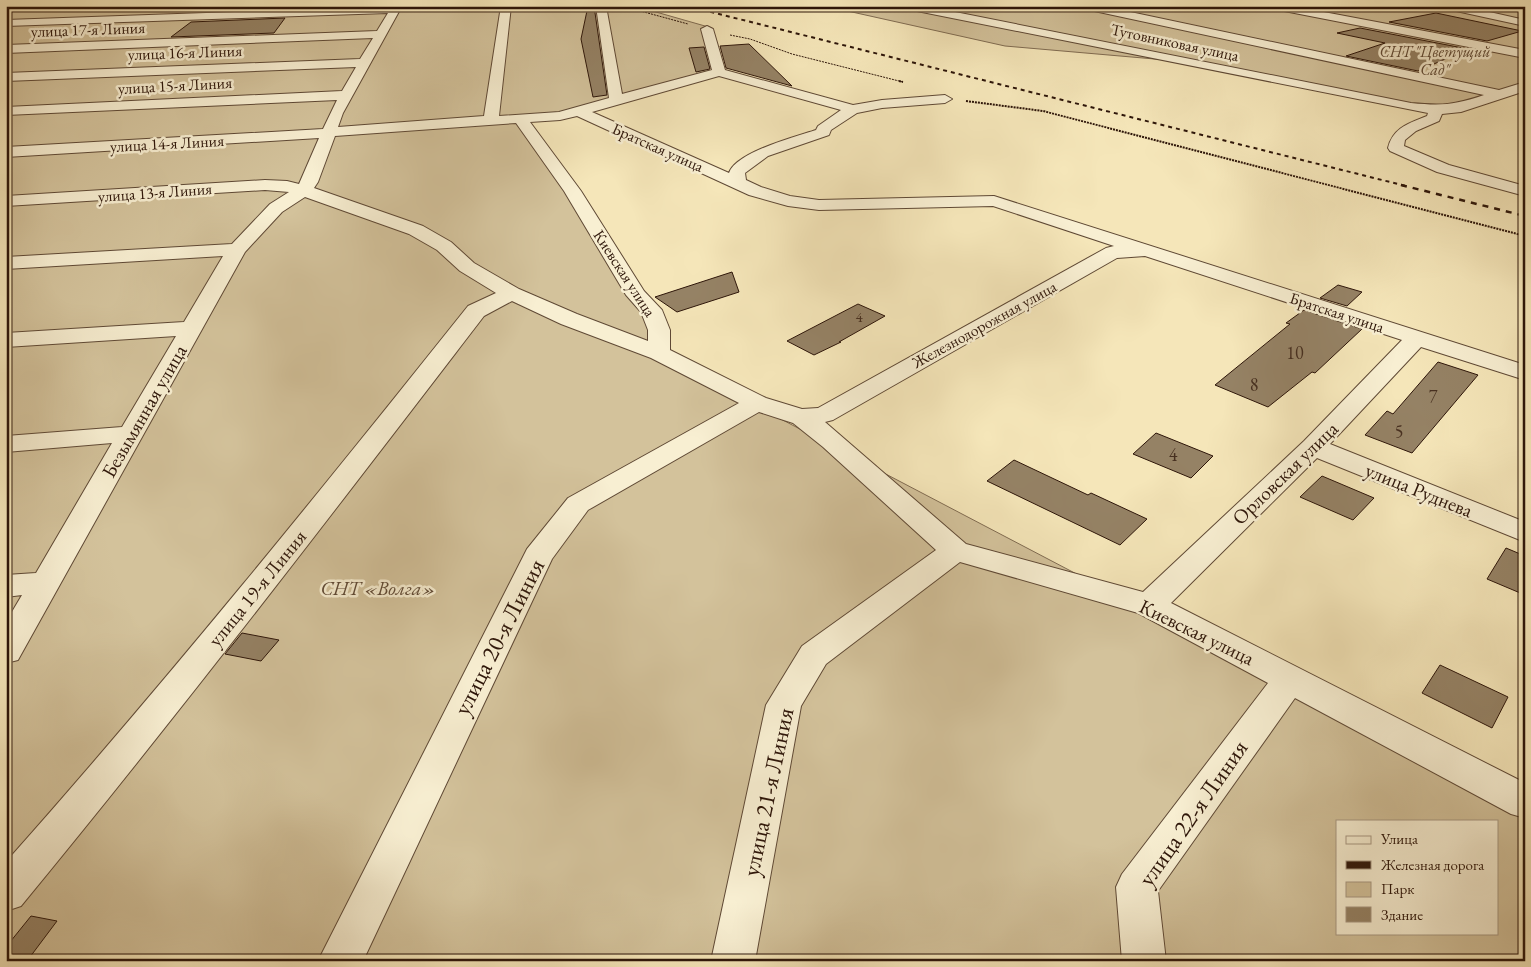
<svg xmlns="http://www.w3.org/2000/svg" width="1531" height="967" font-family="'EB Garamond',serif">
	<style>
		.green { fill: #d3c29b; stroke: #806c52; fill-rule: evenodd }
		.building { fill: #958265; stroke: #2d1509 }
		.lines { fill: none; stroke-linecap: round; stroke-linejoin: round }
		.minor-casing { stroke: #5f4935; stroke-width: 2 }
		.path-far1 { stroke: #2d1509; stroke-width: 1; stroke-dasharray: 2 1; stroke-linecap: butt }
		.path { stroke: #2d1509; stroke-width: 2; stroke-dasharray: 2 1; stroke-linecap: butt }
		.minor { fill: #f8efd2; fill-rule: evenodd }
		.rail-far1 { stroke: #2d1509; stroke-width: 2; stroke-dasharray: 4 4; stroke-linecap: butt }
		.rail { stroke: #2d1509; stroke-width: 2.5; stroke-dasharray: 6 6; stroke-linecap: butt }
		.labels { text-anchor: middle; stroke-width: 5; stroke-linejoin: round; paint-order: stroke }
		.far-number-label { font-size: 15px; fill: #473020 }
		.far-street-label { font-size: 16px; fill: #2d1509; stroke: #f8efd2 }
		.far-park-label { font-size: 16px; font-style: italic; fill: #5f4935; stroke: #f8efd2 }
		.number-label { font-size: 18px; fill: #473020 }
		.street-label { font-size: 20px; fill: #2d1509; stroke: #f8efd2 }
		.park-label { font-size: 20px; font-style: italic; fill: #5f4935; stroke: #f8efd2 }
		.near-street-label { font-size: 24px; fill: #2d1509; stroke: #f8efd2 }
	</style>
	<rect width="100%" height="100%" fill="#f5e6b9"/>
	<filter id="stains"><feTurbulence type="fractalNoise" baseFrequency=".004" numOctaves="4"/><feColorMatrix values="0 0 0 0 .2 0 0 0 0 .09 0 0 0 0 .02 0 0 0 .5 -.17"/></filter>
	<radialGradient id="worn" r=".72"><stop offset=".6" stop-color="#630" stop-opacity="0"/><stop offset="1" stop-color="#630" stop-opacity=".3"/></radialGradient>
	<!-- green -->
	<g class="green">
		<path d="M6 6H635L712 28 725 72 523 122 672 362 1525 809V961H6ZM1337 821H1497V933H1337Z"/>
		<path d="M825 6H1525V84L1440 115 1166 60 1005 46Z"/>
	</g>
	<!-- building -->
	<g class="building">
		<path d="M588 6H594L607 95 593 97 581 39Z"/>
		<path d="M1436 13 1522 31 1487 41 1389 22Z"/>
		<path d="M285 18 274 33 171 37 191 22Z"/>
		<path d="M1360 28 1468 49 1418 71 1346 56 1385 43 1337 33Z"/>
		<path d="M749 44 792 86 726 68 720 46Z"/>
		<path d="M704 47 710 69 696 72 689 48Z"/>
		<path d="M732 272 739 292 677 312 655 297Z"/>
		<path d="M1338 285 1362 292 1347 306 1320 298Z"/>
		<path d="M858 304 885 316 839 342H841L814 355 787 341Z"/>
		<path d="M1304 310 1362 329 1315 373 1312 372 1268 407 1215 385 1290 324 1286 323Z"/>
		<path d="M1438 362 1478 375 1412 453 1365 435 1387 411 1393 414Z"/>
		<path d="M1156 433 1213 456 1191 478 1133 454Z"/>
		<path d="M1014 460 1088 495 1091 493 1147 519 1120 545 987 481Z"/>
		<path d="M1322 476 1374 498 1353 520 1300 497Z"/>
		<path d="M1506 548 1525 556V595L1487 579Z"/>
		<path d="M242 633 279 640 261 661 225 654Z"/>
		<path d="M1440 665 1508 697 1492 728 1422 693Z"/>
		<path d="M31 916 57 921 27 961H6V947Z"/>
	</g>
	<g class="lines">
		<!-- minor casing -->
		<g class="minor-casing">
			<g id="minor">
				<path d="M402 6 343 113 338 127 484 116 501 6H511L499 116 559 112 609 98 596 6H606L622 94 712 70 701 29 707 26 713 29 725 70 853 105 882 100 945 95 952 99 945 103 882 108 857 113 831 130 829 135 768 156 745 173 746 180 761 187 790 196 819 200 994 196 1525 365V380L1421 347 1330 444 1525 522V542L1317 458 1171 603 1525 783V818L1511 814 1295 698 1158 891 1166 961H1122L1116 887 1122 874 1268 683 1138 613 960 562 826 664 801 706 755 961H711L766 705 802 646 936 550 823 447 793 423 759 412 588 510 552 559 363 961H318L527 549 568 498 739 403 651 358 561 324 512 301 484 316C332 514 180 713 21 906L6 911V862C166 682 318 494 468 306L496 293 460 271 437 250 409 234 305 197 282 212 245 252 18 660 6 663V622L22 595 6 597V575L36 573 112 443 6 452V436L122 427 176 336 6 347V333L184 322 223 256 6 269V257L232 244 270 204 289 192 265 190 6 206V196L265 180 287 181 299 184 319 138 6 157V147L323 129 337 100 6 115V107L342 91 356 67 6 81V73L360 59 373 38 6 53V45L377 31 388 13 6 26V20ZM719 76 841 110 818 126 816 130C795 137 736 152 729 173L592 112ZM577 116 749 195 788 206 819 210 993 206 1114 246 1106 248 818 408 802 409 766 398 670 350V330L662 310 644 291 581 191 530 122 560 120ZM516 123 564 191 626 295 641 312 648 330V341L577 314 519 289 474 263 451 242 423 226 314 188 318 182 335 136ZM1145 256 1402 340 1304 441 1143 592 966 544 825 422 833 420 1117 258Z"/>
				<path d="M902 6H925L1411 103C1442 106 1454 105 1484 95L1085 9 1080 6H1102L1499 90 1525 82V91L1461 112 1442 114 1439 121 1416 131 1405 140 1404 146 1449 165 1525 186V196L1437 172 1390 151 1388 148C1393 127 1410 123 1427 116L1428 113 907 9Z"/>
				<path d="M1269 6H1292L1525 50V58L1274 9Z"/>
				<path d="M1442 6H1463L1525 20V26L1447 9Z"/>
			</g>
		</g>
		<!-- path-far1 -->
		<g class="path-far1">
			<path d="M622 6 688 24"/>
			<path d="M730 35 750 39 792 54 903 82"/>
		</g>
		<!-- path -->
		<g class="path">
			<path d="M899 81 903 82"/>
			<path d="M966 101 1043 111 1525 236"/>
		</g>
		<!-- minor -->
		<use href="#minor" class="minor"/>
		<!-- rail-far1 -->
		<path class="rail-far1" d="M687 6 1406 186"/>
		<!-- rail -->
		<path class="rail" d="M1401 185 1525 216"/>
	</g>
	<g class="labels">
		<!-- far-number labels -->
		<g class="far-number-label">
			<text x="859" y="322">4</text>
		</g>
		<!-- far-street labels -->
		<g class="far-street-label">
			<text transform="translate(88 29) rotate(-2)" y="6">улица 17-я Линия</text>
			<text transform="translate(1175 42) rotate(12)" y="6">Тутовниковая улица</text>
			<text transform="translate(185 52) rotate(-2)" y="6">улица 16-я Линия</text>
			<text transform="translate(175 85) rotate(-3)" y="6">улица 15-я Линия</text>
			<text transform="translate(167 143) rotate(-3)" y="6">улица 14-я Линия</text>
			<text transform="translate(658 147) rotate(24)" y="6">Братская улица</text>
			<text transform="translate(155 192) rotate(-4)" y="6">улица 13-я Линия</text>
			<text transform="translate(625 273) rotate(57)" y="6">Киевская улица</text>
			<text transform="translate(1337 312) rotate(18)" y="6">Братская улица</text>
			<text transform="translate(984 324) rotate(-29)" y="6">Железнодорожная улица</text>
		</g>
		<!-- far-park labels -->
		<g class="far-park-label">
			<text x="1435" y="57">СНТ "Цветущий<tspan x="1435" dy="18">Сад"</tspan></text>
		</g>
		<!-- number labels -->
		<g class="number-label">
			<text x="1295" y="359">10</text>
			<text x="1254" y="391">8</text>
			<text x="1433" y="403">7</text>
			<text x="1399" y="438">5</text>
			<text x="1173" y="461">4</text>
		</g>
		<!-- street labels -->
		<g class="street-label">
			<text transform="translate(144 411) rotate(-60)" y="7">Безымянная улица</text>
			<text transform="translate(1285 473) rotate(-44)" y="7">Орловская улица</text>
			<text transform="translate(1419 490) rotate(22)" y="7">улица Руднева</text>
			<text transform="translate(257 588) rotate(-51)" y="7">улица 19-я Линия</text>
			<text transform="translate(1197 632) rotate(26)" y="7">Киевская улица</text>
		</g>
		<!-- park labels -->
		<g class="park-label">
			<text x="378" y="595">СНТ «Волга»</text>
		</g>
		<!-- near-street labels -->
		<g class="near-street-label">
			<text transform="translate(499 637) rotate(-63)" y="8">улица 20-я Линия</text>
			<text transform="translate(768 792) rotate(-78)" y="8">улица 21-я Линия</text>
			<text transform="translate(1193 813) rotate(-55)" y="8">улица 22-я Линия</text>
		</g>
	</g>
	<!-- margin -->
	<rect width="1531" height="967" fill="none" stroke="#f5e6b9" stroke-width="25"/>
	<rect x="8" y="8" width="1516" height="952" fill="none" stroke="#2d1509" stroke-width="2.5"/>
	<rect x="12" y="12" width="1506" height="942" fill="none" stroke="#2d1509"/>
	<!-- legend -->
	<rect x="1336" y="820" width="162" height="115" fill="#f8efd2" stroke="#a79882"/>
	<rect x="1346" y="836" width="25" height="8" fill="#f8efd2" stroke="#a79882"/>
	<text x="1381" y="844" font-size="15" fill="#2d1509">Улица</text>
	<rect x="1346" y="861" width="25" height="8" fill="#2d1509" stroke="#a79882"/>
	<text x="1381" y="870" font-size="15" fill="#2d1509">Железная дорога</text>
	<rect x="1346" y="882" width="25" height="15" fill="#d3c29b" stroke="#a79882"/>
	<text x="1381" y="894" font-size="15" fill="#2d1509">Парк</text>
	<rect x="1346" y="907" width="25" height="15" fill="#958265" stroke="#a79882"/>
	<text x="1381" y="920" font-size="15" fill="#2d1509">Здание</text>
	<rect width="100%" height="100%" filter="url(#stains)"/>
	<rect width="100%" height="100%" fill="url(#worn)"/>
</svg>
